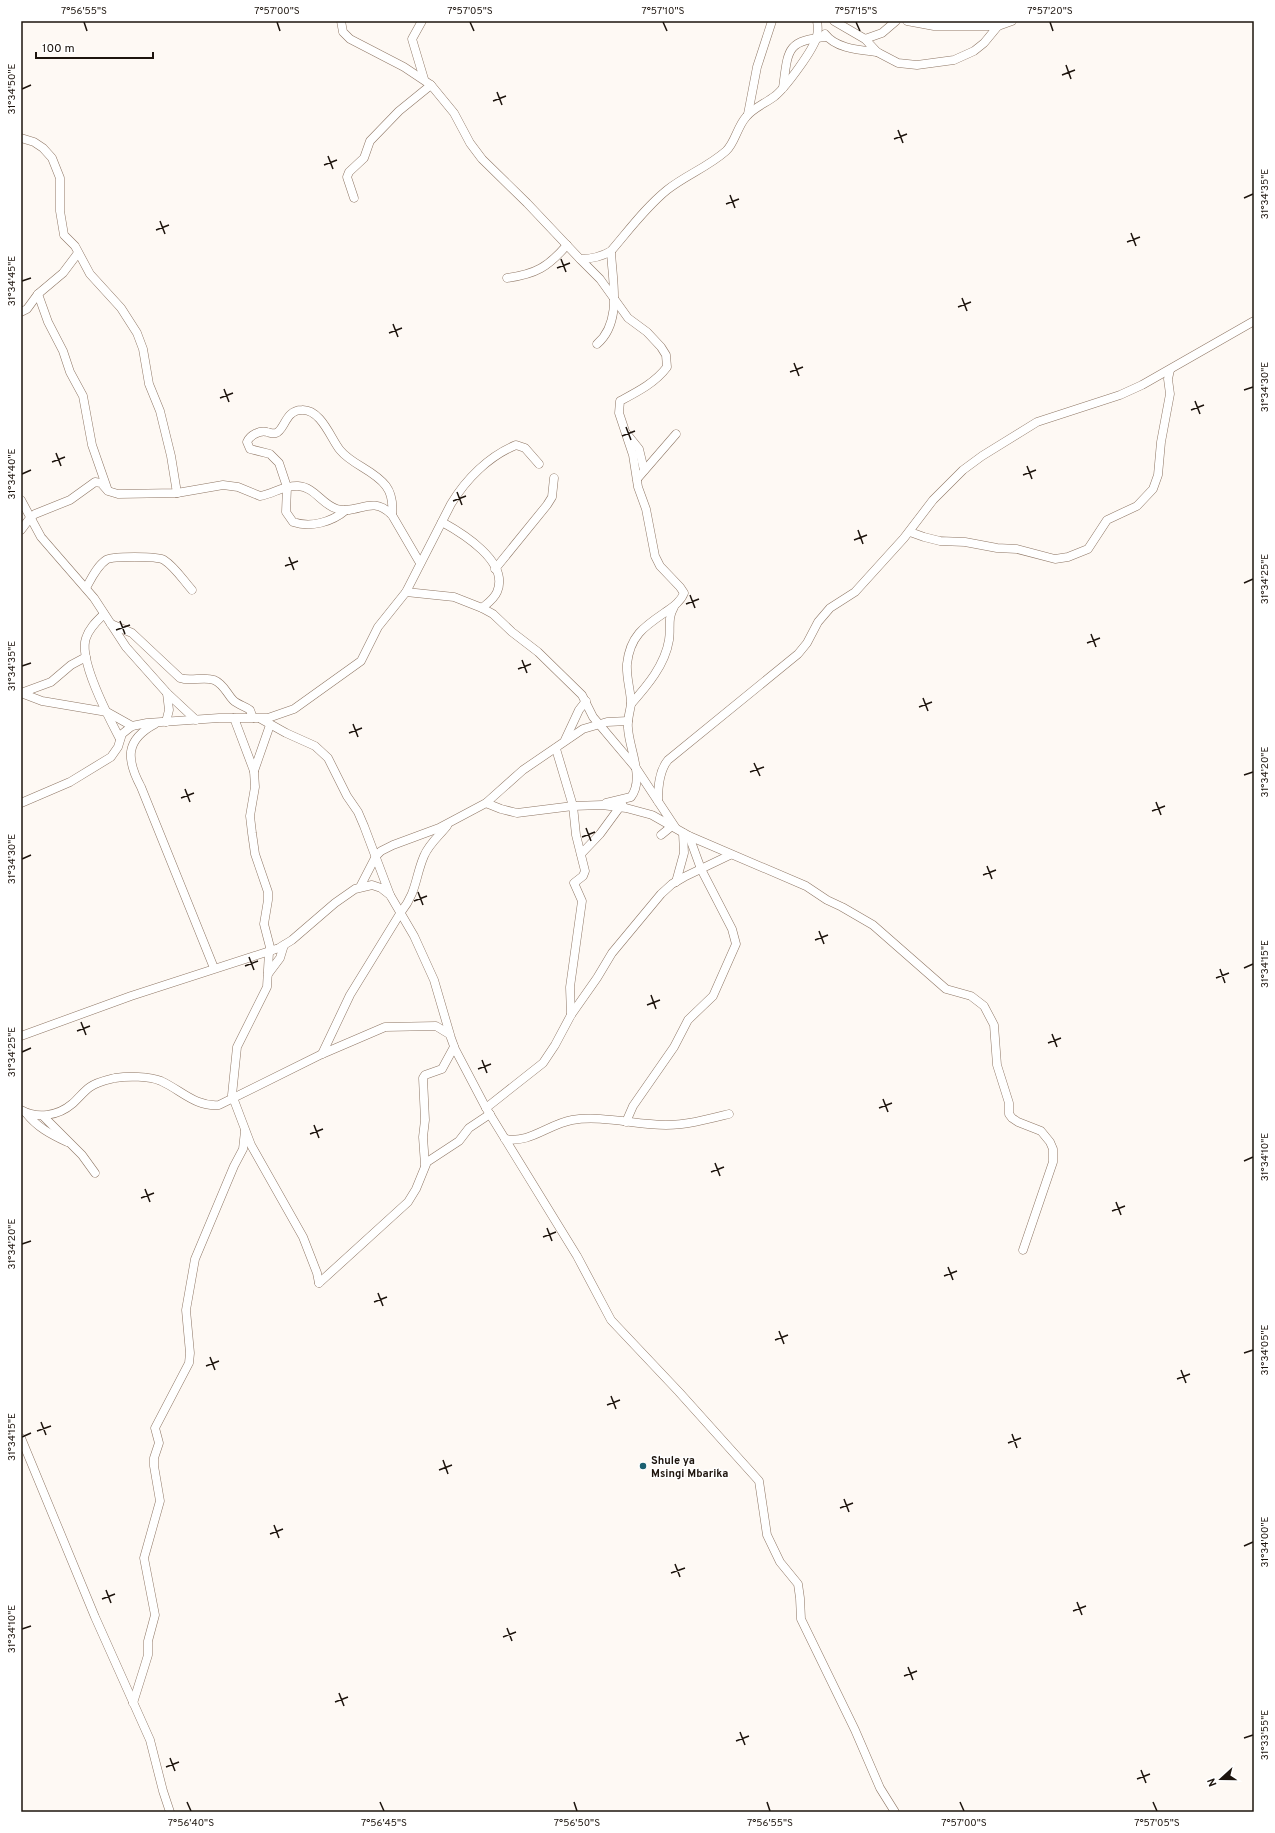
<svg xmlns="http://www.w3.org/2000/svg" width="1275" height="1833" font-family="Overpass,sans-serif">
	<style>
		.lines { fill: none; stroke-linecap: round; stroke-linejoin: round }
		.street-casing { stroke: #8e7664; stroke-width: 9 }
		.street { stroke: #fff; stroke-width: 8 }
		.ticks { fill: none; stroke: #1d140d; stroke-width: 1.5 }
		.poi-dot { fill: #1a6071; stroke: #fff; stroke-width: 1.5 }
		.labels { text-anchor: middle; stroke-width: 3; stroke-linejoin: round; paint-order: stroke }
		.poi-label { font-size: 11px; font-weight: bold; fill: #1d140d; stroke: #fff; text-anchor: start }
		.neatline { fill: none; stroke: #1d140d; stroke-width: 1.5 }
		.ticks-label { font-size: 10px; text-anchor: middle; fill: #1d140d }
	</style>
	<rect width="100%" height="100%" fill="#fef9f4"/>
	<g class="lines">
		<!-- street casing -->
		<g class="street-casing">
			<g id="street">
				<path d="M341 21 343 32 350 39 404 67 431 85 454 113 470 143 482 159 527 203 580 259C591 259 601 257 611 251 629 230 646 207 667 190 686 175 708 167 726 151 735 143 737 127 746 117 753 108 766 103 775 96 786 87 814 49 817 36 818 31 818 26 817 21"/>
				<path d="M422 21 412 39 424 79"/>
				<path d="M834 21 865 39 877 52 898 63 917 65 954 60 974 51 984 43 998 26 1012 21"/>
				<path d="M907 21 934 26H998"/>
				<path d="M825 34C836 49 861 50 877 52"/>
				<path d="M865 39 882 33 896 21"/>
				<path d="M783 88C788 50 786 40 827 37"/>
				<path d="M748 114 757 67 772 21"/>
				<path d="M21 138 34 142 43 148 52 158 60 178V211L64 235 75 246 90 274 121 308 137 333 143 349 149 384 160 411 171 456 177 493"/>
				<path d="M354 198 347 177 349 172 364 158 370 141 399 111 431 85"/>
				<path d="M580 259 600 279 628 318 647 332 661 347 666 355 667 367C655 383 637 392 620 401L619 413 633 455 638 487 646 509 655 556 660 566 680 587 684 593C681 601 674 606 667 611 645 626 630 635 627 664 626 678 631 691 631 704 630 712 627 720 628 728 629 749 645 778 631 797L606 803"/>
				<path d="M507 278C536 274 548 267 567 245"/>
				<path d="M38 294 48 322 63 351 70 372 83 396 92 445 107 488"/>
				<path d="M21 312 27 309 38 294 63 273 78 253"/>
				<path d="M597 344C623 322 612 280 611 251"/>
				<path d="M627 434 639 449 644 470"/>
				<path d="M637 479 676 434"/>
				<path d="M21 500 41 537 94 598 126 647 167 693 196 720"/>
				<path d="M346 510C332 522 311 528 293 522L286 512 287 487 279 463 270 454 250 449 247 442C250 435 260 430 267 432 271 433 273 434 276 433 285 430 285 410 302 410 321 409 331 439 340 450 352 465 374 470 386 486 392 494 393 505 392 515"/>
				<path d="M442 522C462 533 510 562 497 592 494 599 488 603 482 608"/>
				<path d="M21 530 30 518 35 514 70 500 95 482 101 483 108 491 118 494 177 493 223 485 238 487 260 496C273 494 284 485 298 486 315 487 322 505 337 509 359 515 371 494 392 515L420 563"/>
				<path d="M910 532 924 537 940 541 965 542 997 548 1017 549 1055 559 1068 557 1088 549 1107 520 1137 506 1153 489 1158 475 1161 442 1170 394 1168 379 1170 370"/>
				<path d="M495 569 547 505 552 497 554 478"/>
				<path d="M86 588C91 579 97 566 106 560 111 556 158 556 164 560 175 567 183 580 192 590"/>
				<path d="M406 592 454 597 482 608 493 614 512 632 538 652 582 695 593 717 636 768 675 827"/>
				<path d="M104 614C97 621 89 628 86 638 78 660 109 718 120 739"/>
				<path d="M111 624 132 633 180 678C191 682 203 676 214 680 224 684 227 694 233 700 238 705 245 706 250 710L253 718"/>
				<path d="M21 693 42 701 107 712 132 726"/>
				<path d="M21 693 51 682 71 665 86 657"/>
				<path d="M631 704C647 686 665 665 669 640 671 628 667 619 674 607"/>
				<path d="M234 718 254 771 255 787 250 816 252 833 255 854 268 892V900L264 924 271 951"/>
				<path d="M261 719 286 733 315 746 328 758 347 796 358 812 364 826 390 895"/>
				<path d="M166 722 169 710 167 693"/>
				<path d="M155 724C125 740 126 759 141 787L214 968"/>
				<path d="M565 740 579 710 586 701"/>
				<path d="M556 749 573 806 576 835 585 871 583 876 574 883 582 901 570 987 571 1015"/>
				<path d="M254 771 270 725"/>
				<path d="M658 801C658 787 659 771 668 760L798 654 807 643 818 622 830 608 855 592 904 538 933 500 963 470 982 456 1037 422 1120 395 1142 385 1254 321"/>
				<path d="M21 803 70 782 111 757 118 747 122 734 132 726 147 723 219 718H268L294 709 361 661 378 627 406 592 451 504C466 479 489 456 516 445L525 448 539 464"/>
				<path d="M486 803 523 770 583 729 607 722 628 721"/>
				<path d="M661 835 672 826"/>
				<path d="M581 854 600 834 622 804"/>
				<path d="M676 882 684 853 683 833"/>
				<path d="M360 887 376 856 381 851 393 845 439 828 486 803 501 809 517 813 573 806 602 805 626 808 652 815 689 836 806 886 827 900 842 907 873 925 946 989 971 996 984 1006 994 1025 997 1065 1009 1103V1114L1012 1118 1018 1122 1041 1131 1050 1142 1053 1149V1162L1023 1250"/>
				<path d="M269 952 267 987 237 1047 232 1095 251 1145 303 1237 317 1273 319 1283"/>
				<path d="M268 974 280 958 284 945"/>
				<path d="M21 1036 131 996 279 948 292 940 335 903 355 889 372 885 381 888 390 895 414 936 434 980 451 1038 455 1049 486 1108 577 1256 611 1320 679 1392 759 1481 767 1535 780 1562 798 1584 800 1598 801 1619 855 1730 880 1788 895 1812"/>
				<path d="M322 1054 350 995 401 912C417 892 415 877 424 856 429 844 439 836 447 826"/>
				<path d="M486 1108 543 1063 555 1045 571 1015 597 978 612 953 661 894 672 884 684 877 730 855"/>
				<path d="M21 1110C37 1119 58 1116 72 1104 78 1099 83 1092 90 1087 97 1082 107 1080 115 1078 128 1076 149 1076 161 1081 181 1090 195 1107 219 1105L322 1054 385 1027 436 1026 449 1034"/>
				<path d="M26 1113C37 1127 50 1134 67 1142"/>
				<path d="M44 1117 82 1155 95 1173"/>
				<path d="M626 1122 633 1106 674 1047 688 1020 713 996 736 944 732 929 701 869 689 836"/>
				<path d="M505 1139C529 1144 549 1124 572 1120 603 1115 635 1125 666 1125 687 1125 709 1119 729 1114"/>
				<path d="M425 1165 423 1137 425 1120 423 1078 425 1075 442 1069 454 1047"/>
				<path d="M319 1283 408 1202 416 1189 427 1162 459 1141 469 1128 490 1114"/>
				<path d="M21 1438 95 1617 150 1740 163 1791 170 1812"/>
				<path d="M133 1703 144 1668 148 1655V1641L155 1615 144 1558 160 1501 154 1466V1458L159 1443 155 1428 189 1363 190 1353 186 1310 195 1259 234 1166 243 1149 245 1131"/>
			</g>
		</g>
		<!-- street -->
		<use href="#street" class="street"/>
	</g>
	<!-- ticks -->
	<path class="ticks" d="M84 22 87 31M277 22 280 31M470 22 474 31M663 22 667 31M856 22 860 31M1050 22 1053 31M1066 65 1071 79M1062 75 1075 70M22 89 31 85M497 92 502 105M493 101 506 96M898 130 903 143M894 139 907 134M328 156 333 169M324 165 337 160M730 195 735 208M1244 198 1253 194M726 204 739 199M160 221 165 234M156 230 169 225M1131 233 1136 246M1127 242 1140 237M561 259 566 272M557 268 570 263M22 281 31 278M962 298 967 311M958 307 971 302M393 324 398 337M389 333 402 328M794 363 799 376M790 372 803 367M224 389 229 402M1244 390 1253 387M220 398 233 393M1195 401 1200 414M1191 410 1204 405M626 427 631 440M622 436 635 431M56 453 61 466M52 462 65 457M1027 466 1032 479M22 474 31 470M1023 475 1036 470M457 492 462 505M453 501 466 496M858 530 863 544M854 540 867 535M289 557 294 570M285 566 298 561M1244 583 1253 579M690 595 695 608M686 604 699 599M120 621 125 634M116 630 130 625M1091 634 1096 647M1087 643 1100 638M522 660 527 673M22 666 31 663M518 669 531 664M923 698 928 711M919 707 932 702M353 724 358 737M349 733 362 728M754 763 760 776M750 772 764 767M1244 775 1253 772M185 789 190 802M181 798 194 793M1156 802 1161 815M1152 811 1165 806M586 828 591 841M582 837 595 832M22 859 31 855M987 866 992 879M983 875 996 870M418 892 423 905M414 901 427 896M819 931 824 944M815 940 828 935M249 957 254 970M245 966 258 961M1244 968 1253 964M1220 969 1225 983M1216 978 1229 973M651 995 656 1009M647 1005 660 1000M81 1022 86 1035M77 1031 90 1026M1052 1034 1057 1047M1048 1043 1061 1038M22 1052 31 1048M482 1060 487 1073M478 1069 491 1064M883 1099 888 1112M879 1108 892 1103M314 1125 319 1138M310 1134 323 1129M1244 1161 1253 1157M715 1163 720 1176M711 1172 724 1167M145 1189 150 1202M141 1198 154 1193M1116 1202 1121 1215M1112 1211 1125 1206M547 1228 552 1241M543 1237 556 1232M22 1244 31 1241M948 1267 953 1280M944 1276 957 1271M378 1293 383 1306M374 1302 387 1297M779 1331 784 1344M775 1340 788 1335M1244 1353 1253 1350M210 1357 215 1370M206 1366 219 1361M1181 1370 1186 1383M1177 1379 1190 1374M611 1396 616 1409M607 1405 620 1400M41 1422 46 1435M37 1431 51 1426M1012 1434 1017 1448M22 1437 31 1433M1008 1443 1021 1438M443 1460 448 1474M439 1470 452 1465M844 1499 849 1512M840 1508 853 1503M274 1525 279 1538M270 1534 283 1529M1244 1546 1253 1542M675 1564 680 1577M671 1573 685 1568M106 1590 111 1603M102 1599 115 1594M1077 1602 1082 1615M1073 1611 1086 1606M507 1628 512 1641M22 1629 31 1626M503 1637 516 1632M908 1667 913 1680M904 1676 917 1671M339 1693 344 1706M335 1702 348 1697M740 1732 745 1745M1244 1738 1253 1735M736 1741 749 1736M170 1758 175 1771M166 1767 179 1762M1141 1770 1146 1783M1137 1779 1150 1774M187 1802 191 1811M380 1802 384 1811M574 1802 577 1811M767 1802 770 1811M960 1802 964 1811M1153 1802 1157 1811"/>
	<!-- markers -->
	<circle class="poi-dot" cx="643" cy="1466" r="4"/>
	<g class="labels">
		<!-- poi labels -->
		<g class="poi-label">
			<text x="651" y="1464">Shule ya<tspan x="651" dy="13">Msingi Mbarika</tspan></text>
		</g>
	</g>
	<!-- border -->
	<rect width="1275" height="1833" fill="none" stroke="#ffffff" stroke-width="44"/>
	<!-- north arrow -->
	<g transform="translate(1221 1779) rotate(249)" stroke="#ffffff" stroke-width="3" paint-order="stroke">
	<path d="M0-3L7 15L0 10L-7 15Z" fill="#1d140d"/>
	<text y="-6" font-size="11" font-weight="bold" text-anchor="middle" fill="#1d140d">N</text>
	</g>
	<!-- scale -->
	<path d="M36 52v6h117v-6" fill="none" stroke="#1d140d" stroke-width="2"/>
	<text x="42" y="52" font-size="12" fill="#1d140d" stroke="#ffffff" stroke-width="3" paint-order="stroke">100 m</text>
	<rect x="22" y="22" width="1231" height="1789" class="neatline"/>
	<g class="ticks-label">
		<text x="84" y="14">7°56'55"S</text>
		<text x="277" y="14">7°57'00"S</text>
		<text x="470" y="14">7°57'05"S</text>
		<text x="663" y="14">7°57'10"S</text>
		<text x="856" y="14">7°57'15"S</text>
		<text x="1050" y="14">7°57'20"S</text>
		<text transform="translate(11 89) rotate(-90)" y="4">31°34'50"E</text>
		<text transform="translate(1264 194) rotate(-90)" y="4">31°34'35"E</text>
		<text transform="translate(11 281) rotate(-90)" y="4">31°34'45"E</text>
		<text transform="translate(1264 387) rotate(-90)" y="4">31°34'30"E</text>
		<text transform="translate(11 474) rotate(-90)" y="4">31°34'40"E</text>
		<text transform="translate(1264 579) rotate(-90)" y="4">31°34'25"E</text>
		<text transform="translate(11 666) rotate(-90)" y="4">31°34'35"E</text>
		<text transform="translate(1264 772) rotate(-90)" y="4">31°34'20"E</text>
		<text transform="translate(11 859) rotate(-90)" y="4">31°34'30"E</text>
		<text transform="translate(1264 964) rotate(-90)" y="4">31°34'15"E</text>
		<text transform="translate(11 1052) rotate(-90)" y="4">31°34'25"E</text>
		<text transform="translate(1264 1157) rotate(-90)" y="4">31°34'10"E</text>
		<text transform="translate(11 1244) rotate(-90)" y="4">31°34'20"E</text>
		<text transform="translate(1264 1350) rotate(-90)" y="4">31°34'05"E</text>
		<text transform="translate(11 1437) rotate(-90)" y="4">31°34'15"E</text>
		<text transform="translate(1264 1542) rotate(-90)" y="4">31°34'00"E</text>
		<text transform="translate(11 1629) rotate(-90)" y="4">31°34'10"E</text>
		<text transform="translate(1264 1735) rotate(-90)" y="4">31°33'55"E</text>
		<text x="191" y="1826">7°56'40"S</text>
		<text x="384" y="1826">7°56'45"S</text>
		<text x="577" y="1826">7°56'50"S</text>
		<text x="770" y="1826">7°56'55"S</text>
		<text x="964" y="1826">7°57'00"S</text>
		<text x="1157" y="1826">7°57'05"S</text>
	</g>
</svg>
